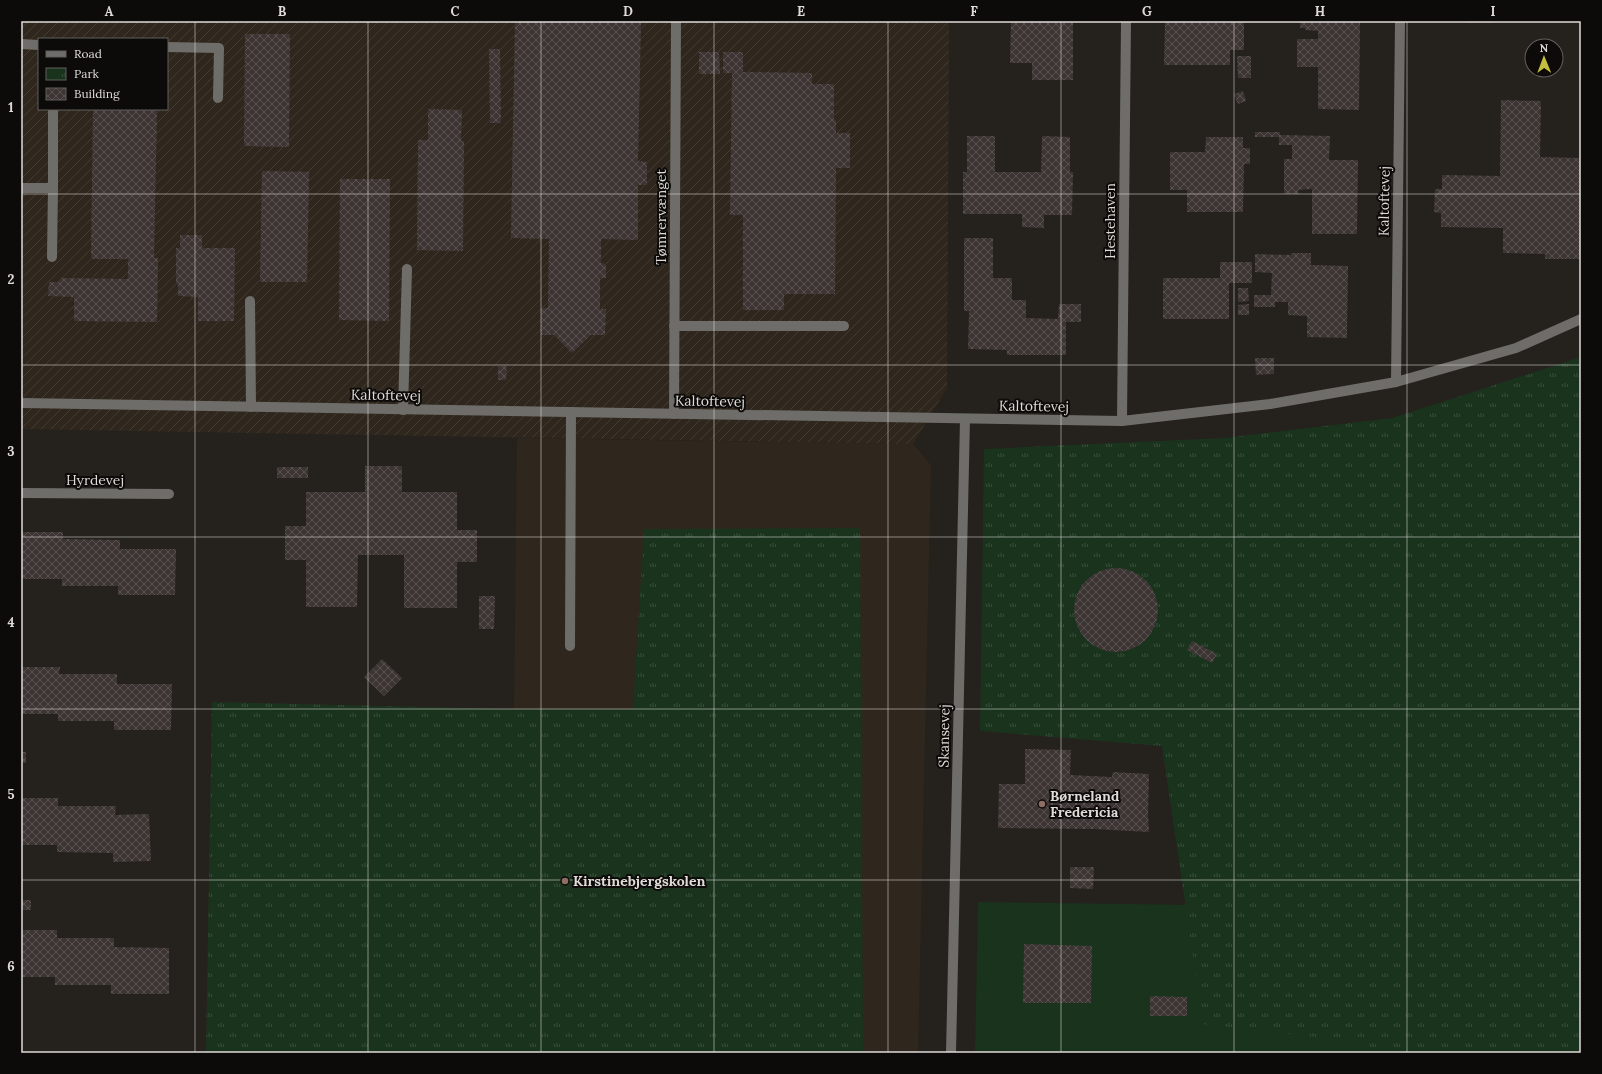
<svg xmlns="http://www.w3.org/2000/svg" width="1602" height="1074" font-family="Lora,serif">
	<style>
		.built { fill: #2f271d }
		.industrial { fill: url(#industrial-furrows); fill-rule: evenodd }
		.grass { fill: #19331d }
		.park { fill: url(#park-tufts) }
		.building { fill: url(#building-cross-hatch) }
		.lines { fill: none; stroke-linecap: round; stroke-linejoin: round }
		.minor { stroke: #6e6d69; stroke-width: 10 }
		.grid { fill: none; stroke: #dfdcd8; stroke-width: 1; stroke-opacity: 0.55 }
		.education-dot { fill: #8d6e63; stroke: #0d0b09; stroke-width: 1.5 }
		.labels { text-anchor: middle; stroke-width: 4; stroke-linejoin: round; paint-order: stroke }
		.street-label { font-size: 14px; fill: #dfdcd8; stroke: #0d0b09 }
		.poi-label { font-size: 14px; font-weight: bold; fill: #dfdcd8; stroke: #0d0b09; text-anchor: start }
		.neatline { fill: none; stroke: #dfdcd8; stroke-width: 1.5 }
		.grid-label { font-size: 13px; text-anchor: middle; font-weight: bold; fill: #dfdcd8 }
	</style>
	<defs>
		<pattern id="industrial-furrows" width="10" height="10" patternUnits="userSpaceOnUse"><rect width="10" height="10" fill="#2f271d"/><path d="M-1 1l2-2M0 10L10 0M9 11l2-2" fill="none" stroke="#433c32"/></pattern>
		<pattern id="park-tufts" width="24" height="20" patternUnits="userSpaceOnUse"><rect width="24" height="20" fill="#19331d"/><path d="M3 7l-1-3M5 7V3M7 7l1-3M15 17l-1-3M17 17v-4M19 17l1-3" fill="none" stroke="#3a503d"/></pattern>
		<pattern id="building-cross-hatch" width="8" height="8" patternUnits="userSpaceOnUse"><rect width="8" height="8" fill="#3d3534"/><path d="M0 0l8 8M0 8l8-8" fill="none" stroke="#595251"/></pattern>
	</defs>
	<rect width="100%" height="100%" fill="#25211c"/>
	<!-- built -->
	<path class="built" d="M517 438 913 444 931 465 918 1053H206L212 702 514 709Z"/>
	<!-- industrial -->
	<path class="industrial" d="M21 21H949L947 388 913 444 21 429ZM39 39H167V109H39Z"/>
	<!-- grass -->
	<path class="grass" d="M978 902 1201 905 1315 1018 1396 1053H975Z"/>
	<!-- park -->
	<g class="park">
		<path d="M1581 357V1053H1369V1043L1203 1024 1162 746 980 731 984 449 1225 438 1392 418Z"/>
		<path d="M860 528 863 1053H206L212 702 514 709H633L644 529Z"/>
	</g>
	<!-- building -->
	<g class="building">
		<path d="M515 21H641L638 161 647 162V185H638V240L601 239V263L606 264V278H600V309H606L605 335H591L572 353 554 335H541V308H548L549 239 511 238Z"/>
		<path d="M1011 21H1073V80H1032V63H1010Z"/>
		<path d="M1165 21H1244V50H1230V65H1164Z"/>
		<path d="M1300 21H1360L1359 110 1318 109V67H1297V39H1318V31L1305 30V28H1300Z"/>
		<rect x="1468" y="21" width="23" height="2"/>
		<path d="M245 34H290L289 147 244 146Z"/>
		<path d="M489 49H500L501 123H490Z"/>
		<path d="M699 52H719L720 74H699Z"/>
		<path d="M723 52H743V72L812 73V84H834V120H836V133H850V168H836L835 294H784V310H743V215H730L732 73H723Z"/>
		<path d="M1237 56H1251V78H1238Z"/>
		<path d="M1243 91 1246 101 1238 104 1234 94Z"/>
		<path d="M1501 100 1541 101 1540 157 1581 158V259H1545V254L1503 253V228L1441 227V213L1434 212 1435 189H1442V175L1500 176Z"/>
		<path d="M93 109H157L154 258H158L157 322 74 321V297L48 296 49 282H60V278L128 279V259H91Z"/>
		<path d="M428 109 462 110 461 141H464L463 251 417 250 418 140H428Z"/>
		<path d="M1255 132H1280V135L1330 136 1329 160H1358L1357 234H1312V189L1298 190 1299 194H1284V159H1292V145H1279V137H1255Z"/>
		<path d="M967 136H995V172H1041L1042 136 1070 137V172H1073L1072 215H1044V228L1022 227V214H963V172H967Z"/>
		<path d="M1206 137H1243V148H1250V164H1244L1243 212H1187V190H1170V152H1205Z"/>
		<path d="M262 171 309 172 307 282H260Z"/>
		<path d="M340 179H390L389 321 339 320Z"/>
		<path d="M180 235H202V248H235L234 321H198V297L178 296V284H176V248H180Z"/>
		<path d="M964 238H993V278H1012V300H1026V318L1058 319 1059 304H1081V322H1066V355H1007V350L968 349 969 311H964Z"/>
		<path d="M1291 253H1311V265L1348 266 1347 338 1307 337V316L1288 315V302H1275V307H1254V295H1271L1272 273 1255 272V254L1291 255Z"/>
		<path d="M1220 262H1252V283H1229V319H1163V278H1220Z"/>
		<path d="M1238 288H1248L1249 301 1238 302Z"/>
		<path d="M1249 304V315H1238V305Z"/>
		<path d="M1255 358H1274V374L1256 375Z"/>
		<path d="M498 366H507L506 380H498Z"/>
		<path d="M365 466H402V492H457V530H477V562H457V608H404V555H358L357 607H306V560H285V526H306V492H365Z"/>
		<rect x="277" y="467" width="31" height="11"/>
		<path d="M21 532H63V539L120 540V549H176L175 595H118V586H62V579H21Z"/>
		<circle cx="1116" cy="610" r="42"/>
		<path d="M479 596H495L494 629H479Z"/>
		<path d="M1192 641 1217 654 1212 663 1187 650Z"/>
		<path d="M382 659 402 678 384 696 364 677Z"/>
		<path d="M21 667H60L59 674H117V684H172L171 730H114V721H58V714H21Z"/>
		<path d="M1025 749 1071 750 1070 775 1112 777 1113 772 1149 774 1148 814 1149 832 1094 829 998 828 999 784H1025Z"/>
		<rect x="21" y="752" width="5" height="11"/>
		<path d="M21 798H58V806H116L115 815 149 814 151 861 113 862V853L57 852V845H21Z"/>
		<path d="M1070 867H1094L1093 889 1070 888Z"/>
		<rect x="21" y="900" width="10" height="10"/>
		<path d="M21 930H57V938H114V947L169 948V994H111V985H55V977H21Z"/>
		<path d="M1024 944 1092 946 1091 1003H1023Z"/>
		<path d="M1150 996 1187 997V1016H1150Z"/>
	</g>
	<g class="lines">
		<!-- minor -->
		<g class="minor">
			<path d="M21 44 39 45"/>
			<path d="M167 47 219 48 218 98"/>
			<path d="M21 188H53V109"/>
			<path d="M52 257 53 188"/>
			<path d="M250 301 251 407"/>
			<path d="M674 326H844"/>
			<path d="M1396 382 1400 21"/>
			<path d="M21 403 1122 421 1270 404 1396 382 1516 348 1581 319"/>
			<path d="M403 410 407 269"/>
			<path d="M674 414 676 21"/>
			<path d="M1122 421 1126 21"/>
			<path d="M21 493 169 494"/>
			<path d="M570 646 571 412"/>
			<path d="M951 1053 965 419"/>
		</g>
	</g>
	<!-- grid -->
	<path class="grid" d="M195 21V1053M368 21V1053M541 21V1053M714 21V1053M888 21V1053M1061 21V1053M1234 21V1053M1407 21V1053M21 194H1581M21 365H1581M21 537H1581M21 709H1581M21 880H1581"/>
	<!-- markers -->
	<g class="education-dot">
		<circle cx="1042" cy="804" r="4"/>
		<circle cx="565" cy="881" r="4"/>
	</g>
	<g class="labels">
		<!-- street labels -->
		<g class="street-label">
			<text transform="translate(1384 201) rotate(-89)" y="5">Kaltoftevej</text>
			<text transform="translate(661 217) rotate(-90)" y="5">Tømrervænget</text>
			<text transform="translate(1110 221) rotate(-90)" y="5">Hestehaven</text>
			<text transform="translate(386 395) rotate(1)" y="5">Kaltoftevej</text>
			<text transform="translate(710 401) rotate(1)" y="5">Kaltoftevej</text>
			<text transform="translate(1034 406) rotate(1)" y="5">Kaltoftevej</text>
			<text x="95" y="485">Hyrdevej</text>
			<text transform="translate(944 736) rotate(-89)" y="5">Skansevej</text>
		</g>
		<!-- poi labels -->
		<g class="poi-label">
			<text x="1050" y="801">Børneland<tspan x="1050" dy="16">Fredericia</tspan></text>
			<text x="573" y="886">Kirstinebjergskolen</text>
		</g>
	</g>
	<!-- border -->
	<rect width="1602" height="1074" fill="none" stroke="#0d0b09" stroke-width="44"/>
	<!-- legend -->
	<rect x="38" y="38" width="130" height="72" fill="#0d0b09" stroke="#615f5c"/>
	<rect x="46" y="51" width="20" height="6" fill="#6e6d69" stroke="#615f5c"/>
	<text x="74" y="58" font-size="12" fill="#dfdcd8">Road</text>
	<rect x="46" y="68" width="20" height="12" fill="url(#park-tufts)" stroke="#615f5c"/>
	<text x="74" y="78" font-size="12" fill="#dfdcd8">Park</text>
	<rect x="46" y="88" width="20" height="12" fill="url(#building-cross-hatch)" stroke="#615f5c"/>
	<text x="74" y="98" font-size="12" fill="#dfdcd8">Building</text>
	<!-- north arrow -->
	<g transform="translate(1544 58) rotate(359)"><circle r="19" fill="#0d0b09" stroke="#615f5c"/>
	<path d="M0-3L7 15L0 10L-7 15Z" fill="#c4bd3e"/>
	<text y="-6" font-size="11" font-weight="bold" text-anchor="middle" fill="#dfdcd8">N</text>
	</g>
	<rect x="22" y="22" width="1558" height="1030" class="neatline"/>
	<g class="grid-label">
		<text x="109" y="16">A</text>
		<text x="282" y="16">B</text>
		<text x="455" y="16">C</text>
		<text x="628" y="16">D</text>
		<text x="801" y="16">E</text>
		<text x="974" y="16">F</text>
		<text x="1147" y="16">G</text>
		<text x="1320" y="16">H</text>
		<text x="1493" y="16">I</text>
		<text x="11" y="112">1</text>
		<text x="11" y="284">2</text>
		<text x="11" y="456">3</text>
		<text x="11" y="627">4</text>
		<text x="11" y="799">5</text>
		<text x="11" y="971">6</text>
	</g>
</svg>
